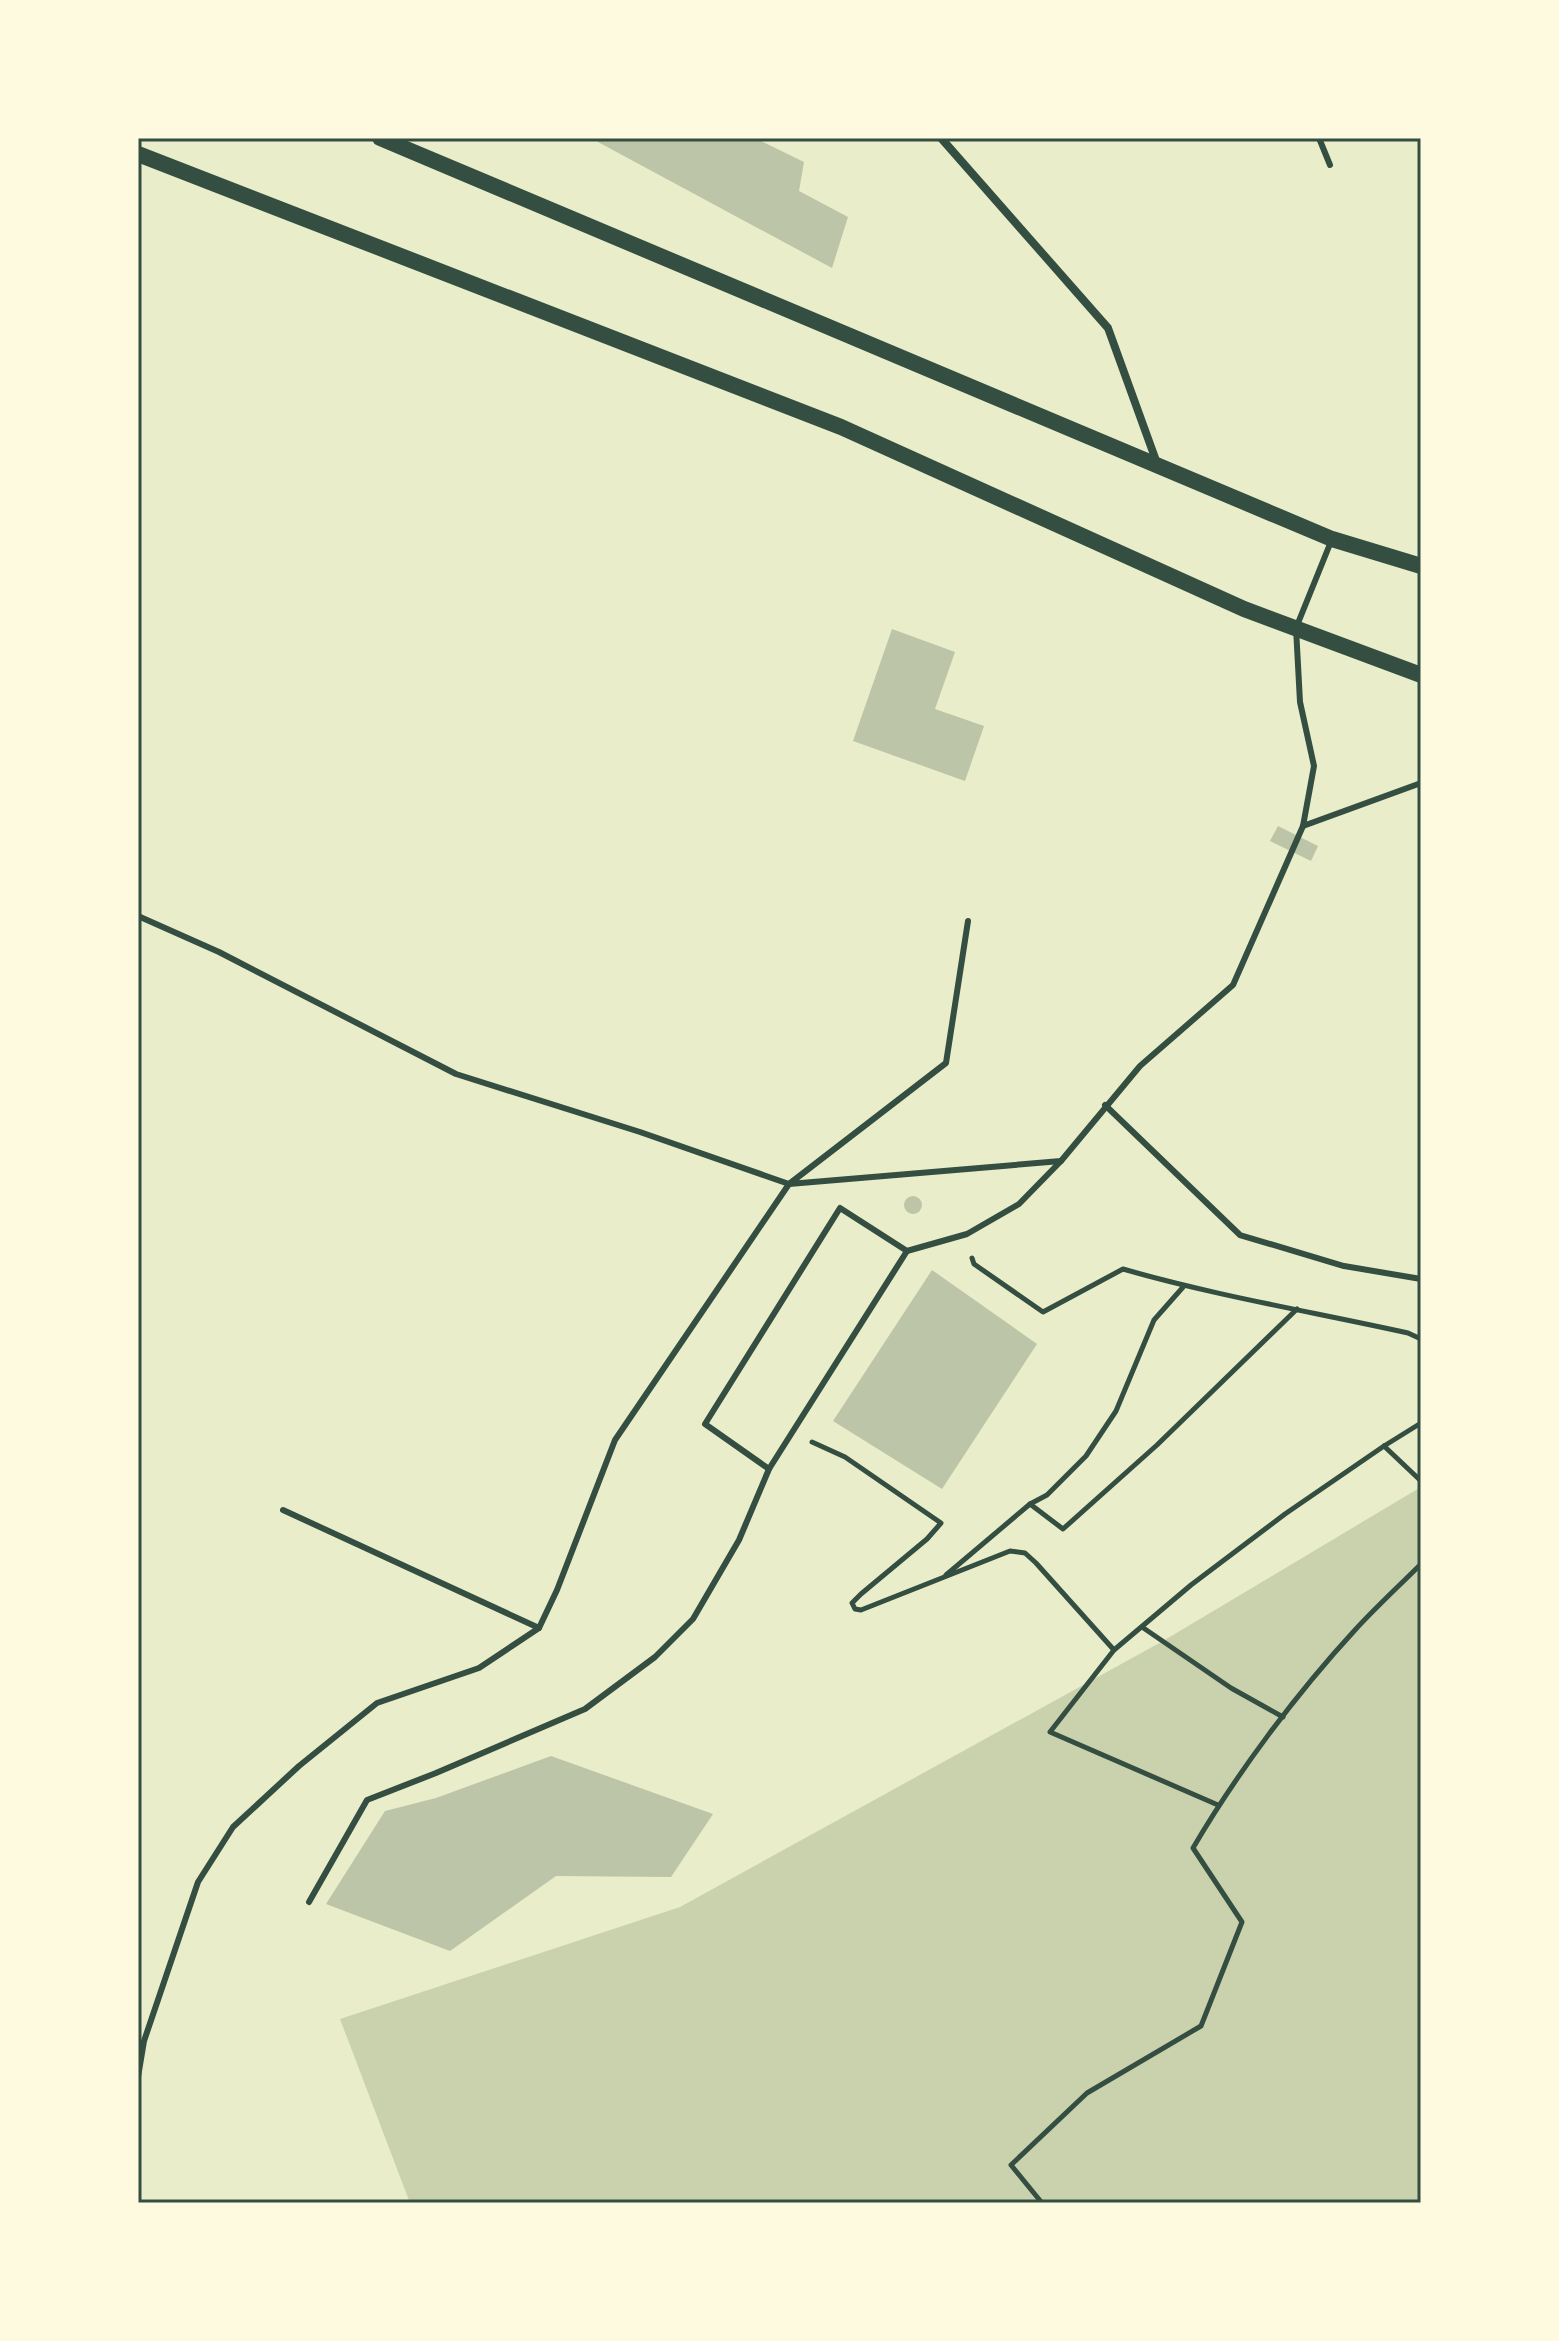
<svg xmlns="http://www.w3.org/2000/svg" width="1559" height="2341" font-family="'Titillium Web',sans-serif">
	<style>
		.green { fill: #cad2ad }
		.building { fill: #bcc5a7 }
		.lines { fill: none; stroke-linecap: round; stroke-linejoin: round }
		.path { stroke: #344e41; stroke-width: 5 }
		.service { stroke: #344e41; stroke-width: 6 }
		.minor { stroke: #344e41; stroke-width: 8 }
		.secondary { stroke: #344e41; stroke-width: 16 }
		.neatline { fill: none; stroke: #344e41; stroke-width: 3 }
	</style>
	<rect width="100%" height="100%" fill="#e9edc9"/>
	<!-- green -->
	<path class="green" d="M1421 1487V2203H410L340 2019 680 1907 1163 1641Z"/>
	<!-- building -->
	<g class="building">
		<path d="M599 138H755L804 162 799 191 848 217 832 268 598 142Z"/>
		<path d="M892 629 955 652 935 709 984 726 965 781 853 741Z"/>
		<path d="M1278 826 1318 846 1311 861 1270 841Z"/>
		<circle cx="913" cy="1205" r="9"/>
		<path d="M932 1270 1037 1344 942 1489 833 1421Z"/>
		<path d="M551 1756 713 1814 671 1877 556 1876 450 1951 326 1904 385 1811 436 1798Z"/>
	</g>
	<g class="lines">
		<!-- path -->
		<g class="path">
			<path d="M972 1258 974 1264 1043 1312 1123 1269C1217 1296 1313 1312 1408 1333L1421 1339"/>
			<path d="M812 1442 845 1457 941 1523 927 1539 861 1594 852 1603 855 1609 861 1610 1010 1551 1025 1553 1036 1563 1114 1650"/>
			<path d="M1384 1446 1421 1481"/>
			<path d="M1030 1504 1063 1529 1157 1445 1297 1309"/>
			<path d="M946 1575 1030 1504 1047 1495 1086 1456 1116 1411 1154 1320 1184 1286"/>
			<path d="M1142 1627 1231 1688 1283 1717"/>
			<path d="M1218 1805 1050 1732 1114 1650 1191 1585 1285 1514 1384 1446 1421 1423"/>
			<path d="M1042 2203 1011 2165 1087 2093 1201 2026 1242 1922 1193 1848C1237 1773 1296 1694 1355 1630 1376 1607 1399 1586 1421 1564"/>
		</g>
		<!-- service -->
		<g class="service">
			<path d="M1319 138 1330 165"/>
			<path d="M1303 826 1421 783"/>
			<path d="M138 916 219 952 456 1074 640 1132 789 1184 1061 1161 1140 1066 1233 985 1303 826 1314 766 1300 702 1296 628 1332 539"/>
			<path d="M1105 1105 1240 1235 1344 1266 1421 1279"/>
			<path d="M769 1469 705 1424 840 1208 907 1251"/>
			<path d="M283 1510 539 1628"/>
			<path d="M309 1902 367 1800 436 1773 585 1709 655 1657 693 1619 739 1540 769 1469 907 1251 967 1234 1019 1204 1061 1161"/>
			<path d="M138 2077 144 2041 198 1882 233 1827 299 1766 377 1703 479 1668 539 1628 557 1590 615 1440 789 1184 946 1063 968 921"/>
		</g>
		<!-- minor -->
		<path class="minor" d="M941 138 1108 328 1158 466"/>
		<!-- secondary -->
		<g class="secondary">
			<path d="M380 138 1332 539 1421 566"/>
			<path d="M138 154 841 427 1244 609 1421 675"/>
		</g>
	</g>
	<!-- border -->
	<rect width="1559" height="2341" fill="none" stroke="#fefae0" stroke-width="280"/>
	<rect x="140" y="140" width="1279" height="2061" class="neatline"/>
</svg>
